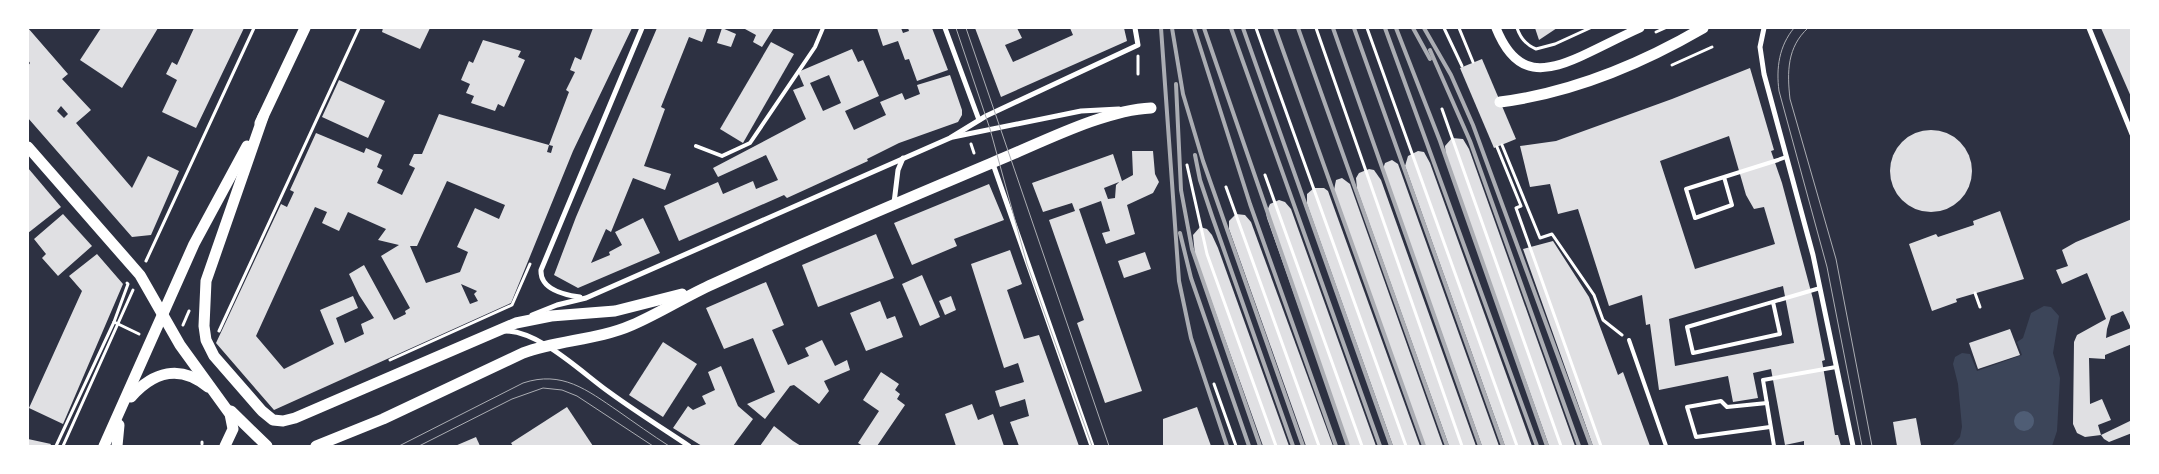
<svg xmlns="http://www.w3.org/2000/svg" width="2159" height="474" font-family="'Golos Text',sans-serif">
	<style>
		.green { fill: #3c4559 }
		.water { fill: #4f5d75 }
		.building { fill: #e0e0e3; fill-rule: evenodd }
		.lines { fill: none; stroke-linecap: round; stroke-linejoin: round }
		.path { stroke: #fff; stroke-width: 3 }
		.service { stroke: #fff; stroke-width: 4 }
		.minor { stroke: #fff; stroke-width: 5 }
		.tertiary { stroke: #fff; stroke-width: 9 }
		.primary { stroke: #fff; stroke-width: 11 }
		.tram { stroke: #abadb3; stroke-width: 1 }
		.rail { stroke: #abadb3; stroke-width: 4 }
	</style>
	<rect width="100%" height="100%" fill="#2d3142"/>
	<!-- green -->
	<path class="green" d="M2044 306 2051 307 2059 316 2053 353 2060 378 2057 431 2052 446H1952L1960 437 1962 427 1958 384 1953 364 1955 357 1962 353 1970 354 1977 371 2022 355 2017 342 2023 338 2031 313Z"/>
	<!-- water -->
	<circle class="water" cx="2024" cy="421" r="10"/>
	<!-- building -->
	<g class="building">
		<path d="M28 28 68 74 62 79 91 110 76 123 132 188 148 156 179 171 151 235 132 237 28 118V66L30 63 28 60ZM61 106 68 114 64 118 57 111Z"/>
		<path d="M101 28H158L122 88 80 60Z"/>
		<path d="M194 28H244L196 128 162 112 177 80 166 74 172 62 177 65Z"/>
		<path d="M383 28H430L420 49 382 32Z"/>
		<path d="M593 28H632L573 151 511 303 274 410 216 343 281 204 287 207 294 192 290 190 316 133 364 153 366 148 382 155 377 167 383 170 377 183 402 195 415 168 409 165 414 154H422L439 114 549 145 547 152 551 153 553 146 549 145 569 92 566 90 575 72 570 70 575 57 581 60ZM447 181 505 205 499 219 475 208 457 247 468 252 460 272 426 283 410 246H417ZM315 207 327 212 322 223 339 231 348 212 386 229 378 240 399 245 381 256 410 308 405 311 406 314 394 320 364 265 349 274 359 295 374 318 361 324 364 334 345 343 336 318 358 308 353 296 320 310 334 344 284 369 256 336ZM461 284 477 291 474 294 478 301 470 304Z"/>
		<path d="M657 28H707L702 42 689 37 661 107 665 109 644 166 671 174 665 190 633 178 611 232 606 229 591 263 610 255 609 252 622 245 615 232 643 218 660 253 578 288 554 275 576 217Z"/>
		<path d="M722 28 736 34 731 47 717 43Z"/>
		<path d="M746 28H774L762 47 753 42 756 35 745 29Z"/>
		<path d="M877 28H901L903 33 909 31 908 28H932L948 70 917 81 909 59 905 60 898 41 883 46Z"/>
		<path d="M975 28H1017L1022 38 1005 45 1013 62 1073 35 1070 28H1124L1127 41 1001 97Z"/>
		<path d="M1535 28H1557L1539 40Z"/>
		<path d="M2101 28H2132V99Z"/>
		<path d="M483 40 521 51 518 57 525 60 504 107 498 104 495 111 471 103 474 96 466 93 470 84 461 80 469 61 473 63Z"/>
		<path d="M771 42 794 54 743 143 720 129Z"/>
		<path d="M852 49 858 62 863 60 879 96 845 111 854 130 886 115 880 102 902 93 905 100 920 94 917 85 950 75 962 110V115L958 122 899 143 867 159 868 161 787 198 784 195 679 241 664 206 718 182 723 194 753 181 756 189 778 180 766 155 718 177 713 168 806 119 793 90 804 86 798 72ZM829 75 841 103 823 111 810 83Z"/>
		<path d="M1482 59 1516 139 1494 148 1460 68Z"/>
		<path d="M1750 68 1774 150 1771 151 1782 183 1813 299 1825 360 1822 361 1835 435H1838L1841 446H1804V441L1785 445 1771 369 1753 373 1758 398 1733 402 1728 376 1659 390 1650 324 1646 325 1642 295 1609 306 1578 209 1558 214 1550 184 1530 187 1520 146 1556 141 1672 99ZM1729 136 1746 195 1754 209 1764 207 1775 244 1695 269 1660 161ZM1783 286 1794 343 1675 366 1669 319Z"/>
		<path d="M339 80 385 101 368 138 322 117Z"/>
		<circle cx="1931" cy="171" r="41"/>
		<path d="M1452 138 1463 139 1469 149 1575 446H1549L1446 157 1445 146Z"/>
		<path d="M1132 151H1153L1155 174 1159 182 1153 193 1127 205 1135 234 1106 244 1102 233 1110 231 1101 201 1079 209 1142 391 1105 403 1077 323 1084 320 1049 220 1075 211 1072 203 1043 212 1032 183 1113 154 1122 181 1133 175ZM1119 182 1116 185 1115 198 1108 199 1104 188Z"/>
		<path d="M1418 151 1424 152 1430 163 1532 446H1505L1405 166 1408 156Z"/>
		<path d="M1392 160 1398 164 1499 446H1482L1383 169 1385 163Z"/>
		<path d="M28 168 61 207 28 233Z"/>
		<path d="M1369 169 1374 170 1381 180 1476 446H1449L1357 189 1356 178 1359 173Z"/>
		<path d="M1342 178 1350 184 1443 446H1425L1334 190 1336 180Z"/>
		<path d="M989 184 1004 220 954 239 957 246 912 265 894 223Z"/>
		<path d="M1314 188H1324L1328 191 1420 446H1393L1307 204V194Z"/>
		<path d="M1279 200 1285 202 1291 209 1376 446H1348L1267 218 1266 213 1270 204Z"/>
		<path d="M2000 211 2024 279 1956 299 1957 302 1932 311 1909 244 1936 234 1938 237 1974 225 1973 221Z"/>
		<path d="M63 214 92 246 58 276 42 258 46 254 34 239Z"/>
		<path d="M1236 214 1245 215 1251 222 1333 446H1306L1229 229V221Z"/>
		<path d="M2132 219V344L2105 355V359L2089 358 2090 404 2102 399 2111 420 2098 425 2101 435 2085 437 2077 433 2073 424 2074 342 2077 335 2106 319 2087 273 2062 284 2056 270 2068 266 2062 250 2076 242ZM2123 311 2131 328 2106 338 2107 329 2111 316Z"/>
		<path d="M1200 227 1207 229 1212 235 1218 248 1289 446H1263L1195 255 1193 235Z"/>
		<path d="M876 234 894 278 818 307 802 265Z"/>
		<path d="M1553 241 1589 297 1618 375 1623 372 1650 446H1593L1523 249Z"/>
		<path d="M1010 250 1022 284 1007 290 1024 339 1039 335 1079 446H1019L1010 422 1029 416 1025 399 1000 407 995 391 1024 382 1018 363 1004 368 971 264Z"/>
		<path d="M1145 252 1151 269 1124 278 1118 261Z"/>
		<path d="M97 254 123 284 63 424 29 408 82 291 69 276Z"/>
		<path d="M922 275 940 317 920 326 902 284Z"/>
		<path d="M766 282 784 325 772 330 788 365 809 356 805 348 822 340 835 366 847 360 850 370 824 381 829 391 819 404 794 385 790 386 765 419 747 404 775 392 753 338 724 349 706 308Z"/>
		<path d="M951 296 956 310 945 315 939 301Z"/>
		<path d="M880 301 887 319 895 316 903 337 866 351 850 313Z"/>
		<path d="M2010 329 2020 355 1978 369 1969 343Z"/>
		<path d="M663 342 697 364 663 417 629 395Z"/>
		<path d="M721 366 738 406 753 419 733 446H702L673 428 688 406 693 410 706 404 702 396 715 390 708 372Z"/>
		<path d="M881 372 899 384 895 390 900 394 897 399 905 405 877 446H863L858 443 879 411 863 400Z"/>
		<path d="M972 404 978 420 993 414 1004 446H956L945 414Z"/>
		<path d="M567 407 593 446H513L511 443Z"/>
		<path d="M1197 407 1211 446H1163V419Z"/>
		<path d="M1916 418 1921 445 1897 446 1893 422Z"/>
		<path d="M2132 420V433L2109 442 2104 439 2101 435Z"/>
		<path d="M774 426 793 441 801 446H760Z"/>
		<path d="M476 437 480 446H455Z"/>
		<path d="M28 439 51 444 50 446H28Z"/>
	</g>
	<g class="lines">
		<!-- path -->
		<g class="path">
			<path d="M1256 28 1406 446"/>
			<path d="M1316 28 1462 446"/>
			<path d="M1367 28 1517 446"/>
			<path d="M1444 28 1462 66"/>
			<path d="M1459 28 1473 62"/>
			<path d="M1517 28C1520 37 1526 45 1536 49L1555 44 1590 28"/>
			<path d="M1656 32 1665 28"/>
			<path d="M1138 56V74"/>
			<path d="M1672 65 1712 47"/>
			<path d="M1442 109 1561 446"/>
			<path d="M971 144 974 153"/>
			<path d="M1502 145 1540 238 1552 234 1594 295 1603 320 1622 335"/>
			<path d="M1497 147 1521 206 1516 208 1601 446"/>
			<path d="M1187 165 1207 254 1276 446"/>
			<path d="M1265 175 1362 446"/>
			<path d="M1226 187 1319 446"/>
			<path d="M146 261 254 28"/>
			<path d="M1975 293 1980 307"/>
			<path d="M114 322 139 334"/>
			<path d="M183 325 189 311"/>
			<path d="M219 331 359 28"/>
			<path d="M390 360 512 305 530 264"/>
			<path d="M1214 384 1236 446"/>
			<path d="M202 442V444"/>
			<path d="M56 446 114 322 128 284 127 283"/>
			<path d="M63 446 133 290"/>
		</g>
		<!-- service -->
		<g class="service">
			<path d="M696 146 722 156 750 143 815 47 823 28"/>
			<path d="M1724 177 1732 205 1695 218 1686 189 1778 160 1786 157"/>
			<path d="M1773 302 1780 334 1693 353 1687 327 1820 288"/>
			<path d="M1629 340 1666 446"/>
			<path d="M1767 403 1727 407 1721 401 1687 407 1696 437 1770 427"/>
			<path d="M1774 446 1763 380 1836 367"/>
		</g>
		<!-- minor -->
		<g class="minor">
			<path d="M945 28 979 120"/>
			<path d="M1764 28 1760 47 1764 74 1813 255 1853 446"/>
			<path d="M2089 28 2132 134"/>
			<path d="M953 137 1081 111 1119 109"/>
			<path d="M993 164 1092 446"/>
			<path d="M894 203 898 170 903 158"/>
			<path d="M580 297C564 295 540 289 541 270L642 28"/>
			<path d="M532 315 557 305 586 298 950 138 986 116 1138 45 1135 28"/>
			<path d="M505 331C540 331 582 373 609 392 635 411 662 428 689 446"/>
		</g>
		<!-- tertiary -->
		<path class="tertiary" d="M1496 28C1516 78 1545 74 1588 53 1605 45 1622 36 1640 28"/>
		<!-- primary -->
		<g class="primary">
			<path d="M1500 102C1571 93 1641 64 1703 28"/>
			<path d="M263 117 206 281 204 326 206 340 214 356 262 411 273 420 283 421 295 418 516 323 551 316 615 311 682 294"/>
			<path d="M260 123 305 28"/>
			<path d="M28 147 140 275 180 345 230 414 233 429 225 446"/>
			<path d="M131 397C153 372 180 364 208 387"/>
			<path d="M231 411 267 446"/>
			<path d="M104 446 194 244 247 146"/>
			<path d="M117 446 119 425"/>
			<path d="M316 446 383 419 523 353C558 340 598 340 632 325 660 313 686 296 713 284 806 241 900 202 994 162 1039 144 1103 110 1151 108"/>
		</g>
		<!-- tram -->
		<g class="tram">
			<path d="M956 28 990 129 1027 264 1092 446"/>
			<path d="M966 28 1109 446"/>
			<path d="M1794 28C1779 46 1776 68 1779 91L1827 267 1862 446"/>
			<path d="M1808 28C1787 47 1787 72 1790 99L1836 259 1872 446"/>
			<path d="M399 446 523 383C562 370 587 390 618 411 635 423 652 435 669 446"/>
			<path d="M419 446 512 399 543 388 562 390 577 396 653 446"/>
		</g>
		<!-- rail -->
		<g class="rail">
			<path d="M1161 28 1179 281 1191 338 1227 446"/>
			<path d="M1172 28 1183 94 1203 161 1303 446"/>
			<path d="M1194 28 1250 204 1336 446"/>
			<path d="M1204 28 1348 446"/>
			<path d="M1231 28 1380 446"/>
			<path d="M1243 28 1391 446"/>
			<path d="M1275 28 1424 446"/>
			<path d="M1298 28 1447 446"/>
			<path d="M1333 28 1480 446"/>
			<path d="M1354 28 1503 446"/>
			<path d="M1385 28 1537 446"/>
			<path d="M1396 28 1440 141 1547 446"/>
			<path d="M1413 28 1430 59"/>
			<path d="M1424 28 1451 75 1473 125 1591 446"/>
			<path d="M1430 50 1470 141 1579 446"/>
			<path d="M1176 84 1181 190 1192 249 1260 446"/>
			<path d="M1195 155 1200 180 1212 216 1293 446"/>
			<path d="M1180 233 1191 278 1249 446"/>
		</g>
	</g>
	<!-- border -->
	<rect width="2159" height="474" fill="none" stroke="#ffffff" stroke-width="58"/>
</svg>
